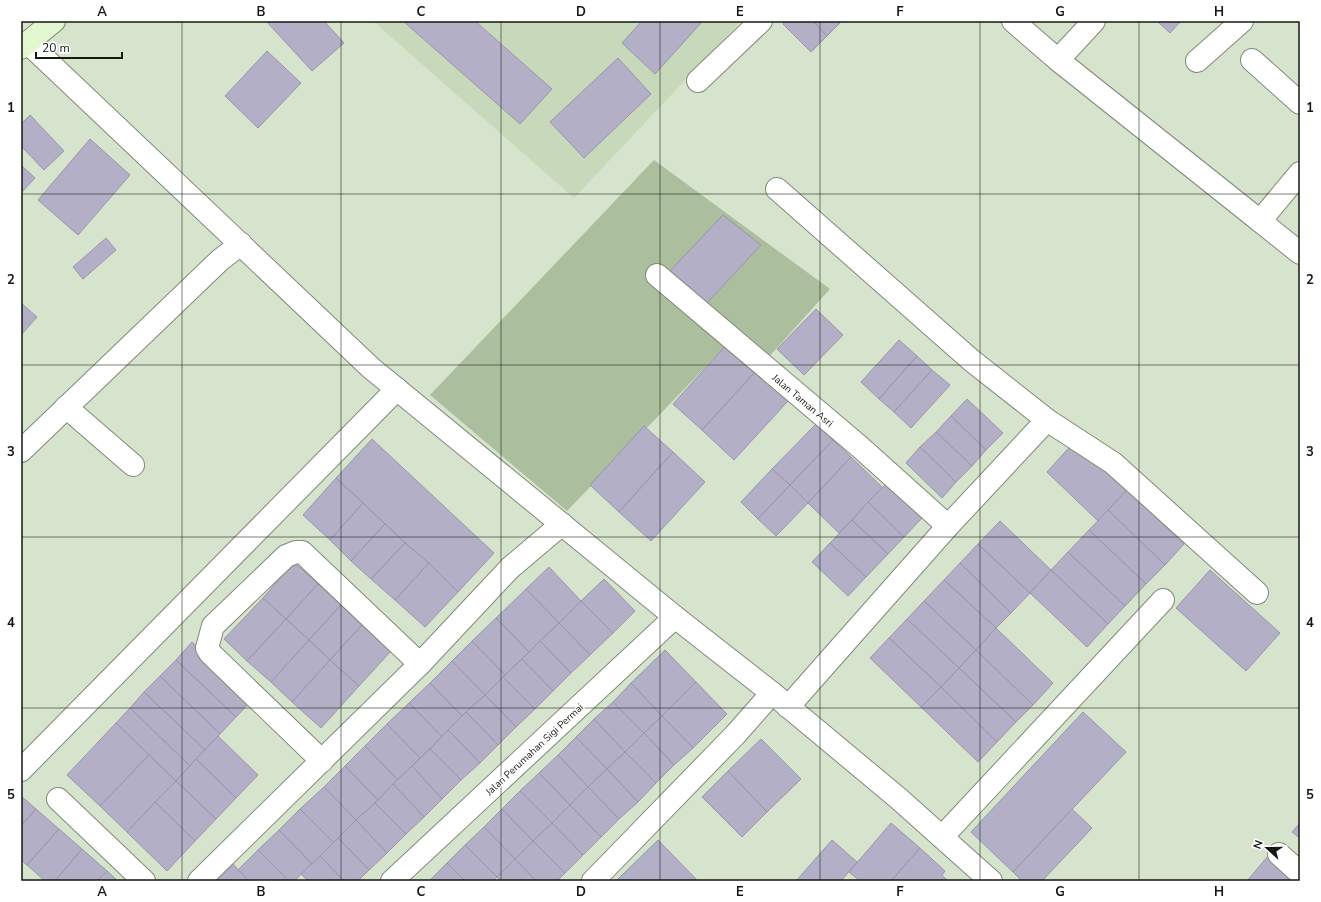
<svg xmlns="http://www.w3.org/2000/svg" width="1321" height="902" font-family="'Nunito Sans',sans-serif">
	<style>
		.built { fill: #c8d9bb }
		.green { fill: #abbe9d }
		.building { fill: #b3afc7; stroke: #9995ac }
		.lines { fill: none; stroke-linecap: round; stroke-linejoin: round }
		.street-casing { stroke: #7f8b76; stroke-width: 24 }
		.secondary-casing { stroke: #7f8b76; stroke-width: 24 }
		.street { stroke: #fff; stroke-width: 22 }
		.secondary { stroke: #e3f7d0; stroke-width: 22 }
		.grid { fill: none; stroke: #141911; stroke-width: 1; stroke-opacity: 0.55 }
		.labels { text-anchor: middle; stroke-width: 3; stroke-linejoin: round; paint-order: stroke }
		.street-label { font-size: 10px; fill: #141911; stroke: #fff }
		.neatline { fill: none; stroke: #141911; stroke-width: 1.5 }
		.grid-label { font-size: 13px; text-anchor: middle; font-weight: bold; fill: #141911 }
	</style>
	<rect width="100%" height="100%" fill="#d7e4cd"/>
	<!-- built -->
	<path class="built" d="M373 21H741L574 198Z"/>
	<!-- green -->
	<path class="green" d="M654 160 830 289 766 360 739 332 567 511 430 395Z"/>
	<!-- building -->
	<g class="building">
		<path d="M266 21H324L344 43 312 71Z"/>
		<path d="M403 21H475L552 89 520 124Z"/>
		<path d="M642 21H699L701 23 655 74 622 43Z"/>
		<path d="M786 21H813L827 36 811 52 783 24Z"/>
		<path d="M813 21H842L827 36Z"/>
		<path d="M1157 21H1181L1170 33Z"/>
		<path d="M267 51 301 83 258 128 225 96Z"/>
		<path d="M618 58 651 94 584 158 550 122Z"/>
		<path d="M30 115 64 151 44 170 21 146V124Z"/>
		<path d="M90 139 130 175 78 235 38 200Z"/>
		<path d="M21 165 35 178 21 193Z"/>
		<path d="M723 215 761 245 705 305 669 272Z"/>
		<path d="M106 238 116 250 83 279 73 267Z"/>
		<path d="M21 303 37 317 21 335Z"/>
		<path d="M816 309 843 335 804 375 777 349Z"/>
		<path d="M899 340 917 356 879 399 861 382Z"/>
		<path d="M727 344 756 371 702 430 673 404Z"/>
		<path d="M917 356 932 370 894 412 879 399Z"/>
		<path d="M932 370 950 385 911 428 894 412Z"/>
		<path d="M756 371 788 401 734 460 702 430Z"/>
		<path d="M967 399 1003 433 986 450 951 416Z"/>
		<path d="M951 416 986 450 972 466 936 432Z"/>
		<path d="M816 424 833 440 790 485 772 469Z"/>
		<path d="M644 426 673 452 619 512 590 485Z"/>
		<path d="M936 432 972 466 956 482 920 447Z"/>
		<path d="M372 439 494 553 458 592 336 478Z"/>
		<path d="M833 440 851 457 808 503 790 485Z"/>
		<path d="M1075 441 1127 490 1098 521 1047 472Z"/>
		<path d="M920 447 956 482 942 498 906 463Z"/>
		<path d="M673 452 705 482 651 541 619 512Z"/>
		<path d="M851 457 883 488 839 533 808 503Z"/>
		<path d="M772 469 790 485 758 519 741 502Z"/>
		<path d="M336 478 363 503 330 540 303 515Z"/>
		<path d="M886 484 922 518 904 537 868 502Z"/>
		<path d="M790 485 808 503 776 536 758 519Z"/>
		<path d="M1127 490 1184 544 1165 565 1108 510Z"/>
		<path d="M868 502 904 537 888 554 852 520Z"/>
		<path d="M363 503 385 524 351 561 330 540Z"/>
		<path d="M1108 510 1165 565 1146 584 1089 530Z"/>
		<path d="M852 520 888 554 866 577 830 543Z"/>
		<path d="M1000 521 1051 570 1030 593 978 544Z"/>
		<path d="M385 524 405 543 371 579 351 561Z"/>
		<path d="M1089 530 1146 584 1125 606 1068 552Z"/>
		<path d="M405 543 429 563 395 600 371 579Z"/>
		<path d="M830 543 866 577 848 596 812 562Z"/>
		<path d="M978 544 1030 593 1011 613 960 563Z"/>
		<path d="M1068 552 1125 606 1108 624 1051 570Z"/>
		<path d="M294 562 318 584 286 619 263 598Z"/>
		<path d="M429 563 458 592 425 627 395 600Z"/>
		<path d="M960 563 1011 613 996 628 944 580Z"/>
		<path d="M549 567 581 601 559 623 526 589Z"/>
		<path d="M1051 570 1108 624 1087 647 1030 593Z"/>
		<path d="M1210 570 1280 633 1246 671 1176 608Z"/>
		<path d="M604 579 635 611 613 633 581 601Z"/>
		<path d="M944 580 996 628 976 650 924 601Z"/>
		<path d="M318 584 341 605 309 640 286 619Z"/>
		<path d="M526 589 559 623 529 652 496 618Z"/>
		<path d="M263 598 286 619 247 661 224 639Z"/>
		<path d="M581 601 613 633 590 655 559 623Z"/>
		<path d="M924 601 976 650 959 668 907 619Z"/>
		<path d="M341 605 362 625 330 660 309 640Z"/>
		<path d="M496 618 529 652 505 675 472 641Z"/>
		<path d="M286 619 309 640 271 682 247 661Z"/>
		<path d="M907 619 959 668 941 687 889 638Z"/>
		<path d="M559 623 590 655 571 673 540 641Z"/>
		<path d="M362 625 391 651 359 686 330 660Z"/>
		<path d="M996 628 1053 683 1033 705 976 650Z"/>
		<path d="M889 638 941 687 921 707 870 658Z"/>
		<path d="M309 640 330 660 292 702 271 682Z"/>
		<path d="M472 641 505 675 485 695 452 661Z"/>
		<path d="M540 641 571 673 553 691 522 659Z"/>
		<path d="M192 642 252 700 236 717 176 660Z"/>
		<path d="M665 650 696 682 662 716 631 683Z"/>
		<path d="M976 650 1033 705 1016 722 959 668Z"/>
		<path d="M522 659 553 691 535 709 503 677Z"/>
		<path d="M176 660 236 717 220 734 160 676Z"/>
		<path d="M330 660 359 686 321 728 292 702Z"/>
		<path d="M452 661 485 695 463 717 430 683Z"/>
		<path d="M959 668 1016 722 997 742 941 687Z"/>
		<path d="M160 676 220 734 205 750 144 692Z"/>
		<path d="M503 677 535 709 516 727 485 695Z"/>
		<path d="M696 682 727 714 693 748 662 716Z"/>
		<path d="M430 683 463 717 442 737 409 703Z"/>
		<path d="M631 683 662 716 644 733 613 702Z"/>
		<path d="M941 687 997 742 978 762 921 707Z"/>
		<path d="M144 692 205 750 190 766 130 708Z"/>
		<path d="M485 695 516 727 498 745 466 712Z"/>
		<path d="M613 702 644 733 625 752 594 719Z"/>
		<path d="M409 703 442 737 420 758 387 724Z"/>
		<path d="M130 708 190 766 176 781 116 723Z"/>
		<path d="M466 712 498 745 480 763 448 730Z"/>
		<path d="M1083 712 1126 752 1013 872 971 832Z"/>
		<path d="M662 716 693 748 674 765 644 733Z"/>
		<path d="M594 719 625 752 607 769 576 737Z"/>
		<path d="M116 723 149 755 100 806 67 775Z"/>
		<path d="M387 724 420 758 398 780 365 746Z"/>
		<path d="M448 730 480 763 461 780 430 749Z"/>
		<path d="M644 733 674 765 656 783 625 752Z"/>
		<path d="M218 736 258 775 236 798 196 759Z"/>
		<path d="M576 737 607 769 588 787 558 755Z"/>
		<path d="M761 739 801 779 767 812 728 771Z"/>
		<path d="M365 746 398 780 378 800 345 766Z"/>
		<path d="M430 749 461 780 442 799 412 766Z"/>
		<path d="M625 752 656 783 638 802 607 769Z"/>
		<path d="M149 755 176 781 127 832 100 806Z"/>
		<path d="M558 755 588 787 570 805 539 773Z"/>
		<path d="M196 759 236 798 216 819 176 781Z"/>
		<path d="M345 766 378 800 356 820 324 787Z"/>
		<path d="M412 766 442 799 424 817 393 784Z"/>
		<path d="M607 769 638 802 619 819 588 787Z"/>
		<path d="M728 771 767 812 742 837 702 797Z"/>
		<path d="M539 773 570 805 552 823 520 791Z"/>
		<path d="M176 781 216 819 195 841 155 802Z"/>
		<path d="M393 784 424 817 406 834 375 803Z"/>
		<path d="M324 787 356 820 334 843 300 809Z"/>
		<path d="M588 787 619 819 601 837 570 805Z"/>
		<path d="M520 791 552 823 533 841 502 809Z"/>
		<path d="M21 796 36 809 21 826Z"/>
		<path d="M155 802 195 841 167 871 127 832Z"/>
		<path d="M375 803 406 834 387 853 356 820Z"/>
		<path d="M570 805 601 837 583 855 552 823Z"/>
		<path d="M36 809 59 829 27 865 21 860V826Z"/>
		<path d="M300 809 334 843 312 864 279 830Z"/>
		<path d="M502 809 533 841 515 859 484 827Z"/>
		<path d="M1072 809 1092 828 1042 881H1022L1013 872Z"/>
		<path d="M356 820 387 853 369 870 338 838Z"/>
		<path d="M552 823 583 855 565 873 533 841Z"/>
		<path d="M891 823 920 848 891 881H860L849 872Z"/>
		<path d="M1300 823V838L1292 832Z"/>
		<path d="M484 827 515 859 497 877 465 845Z"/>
		<path d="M59 829 82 849 55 881H45L27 865Z"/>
		<path d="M279 830 312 864 294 881H288L258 850Z"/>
		<path d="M338 838 369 870 358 881H344L320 856Z"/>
		<path d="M658 840 698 881H616Z"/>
		<path d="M832 840 857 862 841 881H796Z"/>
		<path d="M533 841 565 873 557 881H536L515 859Z"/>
		<path d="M465 845 497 877 493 881H465L447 863Z"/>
		<path d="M920 848 945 871 942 875 948 881H891Z"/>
		<path d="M82 849 107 871 97 881H55Z"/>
		<path d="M258 850 287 879 285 881H249L238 870Z"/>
		<path d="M320 856 344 881H308L301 874Z"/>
		<path d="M1268 856 1290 876 1286 881H1247Z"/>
		<path d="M515 859 536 881H500L497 877Z"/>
		<path d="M232 863 249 881H213Z"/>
		<path d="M447 863 465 881H429Z"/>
		<path d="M107 871 118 881H97Z"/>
	</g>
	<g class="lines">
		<!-- street casing -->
		<g class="street-casing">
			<g id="street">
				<path d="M1013 21 1058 60 1094 21"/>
				<path d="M27 42 371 368 675 617 772 693 898 798 991 881"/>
				<path d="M1058 60 1260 221 1300 173"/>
				<path d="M1252 60 1300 103"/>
				<path d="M1197 61 1242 21"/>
				<path d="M698 81 761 21"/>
				<path d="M777 189 971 360 1047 420 1113 463 1257 593"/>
				<path d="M1260 221 1300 253"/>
				<path d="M657 275 860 447 948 526"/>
				<path d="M66 407 133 465"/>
				<path d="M21 451 220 260 241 244"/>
				<path d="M788 707 948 526 1047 420"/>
				<path d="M322 761 210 653 207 648 213 626 286 556 296 552H302L420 664"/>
				<path d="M21 770 397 389"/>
				<path d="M58 799 144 881"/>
				<path d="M942 837 1163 600"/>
				<path d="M1279 854 1300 873"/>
				<path d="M199 881 420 664 510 568 562 524"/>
				<path d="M392 881 675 617"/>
				<path d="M593 881 735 735 772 693"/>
			</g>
		</g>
		<!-- secondary casing -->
		<g class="secondary-casing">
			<path id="secondary" d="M21 48 54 21"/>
		</g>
		<!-- street -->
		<use href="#street" class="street"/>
		<!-- secondary -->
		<use href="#secondary" class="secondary"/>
	</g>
	<!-- grid -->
	<path class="grid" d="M182 21V881M341 21V881M501 21V881M660 21V881M820 21V881M980 21V881M1139 21V881M21 194H1300M21 365H1300M21 537H1300M21 708H1300"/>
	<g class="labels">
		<!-- street labels -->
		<g class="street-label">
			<text transform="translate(803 400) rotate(40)" y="4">Jalan Taman Asri</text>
			<text transform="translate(534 749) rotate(-43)" y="4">Jalan Perumahan Sigi Permai</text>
		</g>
	</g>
	<!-- border -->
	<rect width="1321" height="902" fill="none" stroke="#ffffff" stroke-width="44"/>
	<!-- north arrow -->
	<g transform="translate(1267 848) rotate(291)" stroke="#ffffff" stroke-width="3" paint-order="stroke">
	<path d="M0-3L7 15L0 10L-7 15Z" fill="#141911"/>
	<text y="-6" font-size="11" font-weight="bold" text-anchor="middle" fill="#141911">N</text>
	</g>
	<!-- scale -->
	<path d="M36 52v6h86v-6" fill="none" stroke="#141911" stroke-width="2"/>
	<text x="42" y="52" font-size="12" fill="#141911" stroke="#ffffff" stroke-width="3" paint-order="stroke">20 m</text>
	<rect x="22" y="22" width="1277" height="858" class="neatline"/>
	<g class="grid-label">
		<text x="102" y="16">A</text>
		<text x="261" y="16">B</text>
		<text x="421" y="16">C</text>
		<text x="581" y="16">D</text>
		<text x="740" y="16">E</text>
		<text x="900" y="16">F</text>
		<text x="1060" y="16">G</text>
		<text x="1219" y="16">H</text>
		<text x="11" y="112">1</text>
		<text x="1310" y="112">1</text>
		<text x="11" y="284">2</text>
		<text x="1310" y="284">2</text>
		<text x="11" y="456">3</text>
		<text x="1310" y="456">3</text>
		<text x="11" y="627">4</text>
		<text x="1310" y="627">4</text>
		<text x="11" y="799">5</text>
		<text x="1310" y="799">5</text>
		<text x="102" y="896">A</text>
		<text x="261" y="896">B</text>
		<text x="421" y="896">C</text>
		<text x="581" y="896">D</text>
		<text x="740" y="896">E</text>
		<text x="900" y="896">F</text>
		<text x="1060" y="896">G</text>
		<text x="1219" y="896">H</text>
	</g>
</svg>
